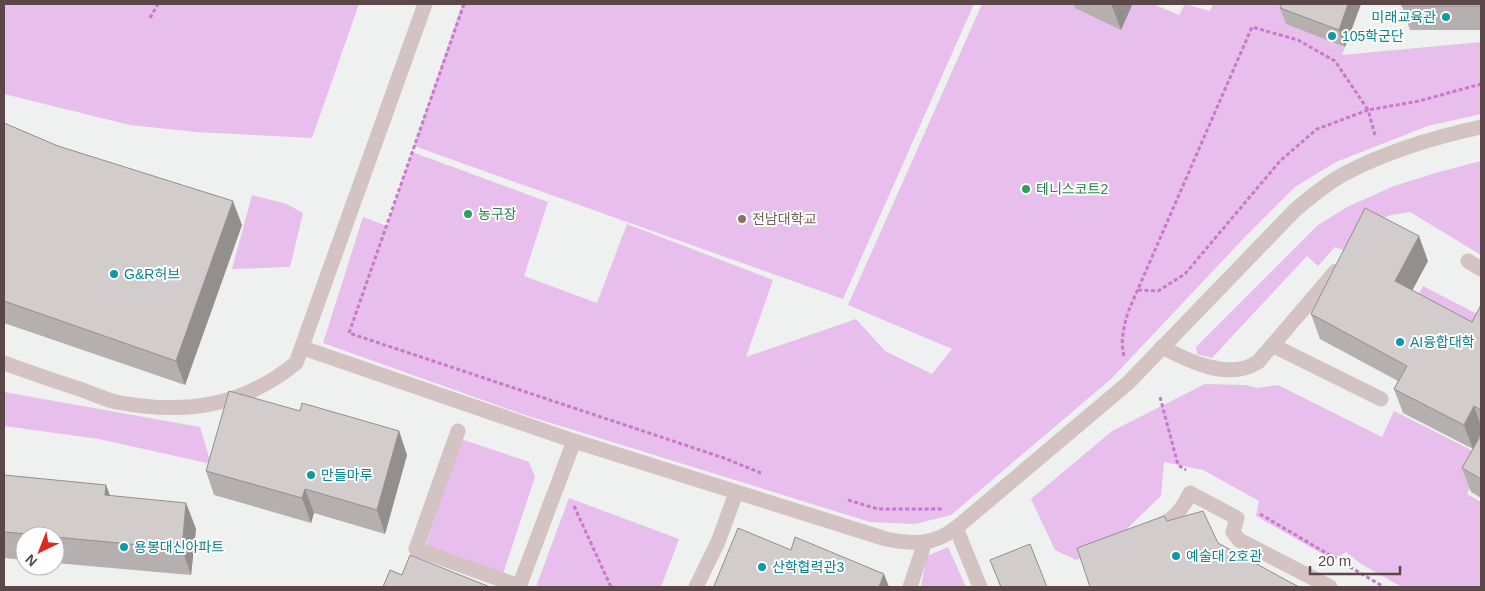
<svg xmlns="http://www.w3.org/2000/svg" width="1485" height="591" font-family="Helvetica,'Noto Sans KR',sans-serif">
	<style>
		.green { fill: #e8beed }
		.lines { fill: none; stroke-linecap: round; stroke-linejoin: round }
		.path { stroke: #ca78ca; stroke-width: 3; stroke-dasharray: 4 2.5; stroke-linecap: butt }
		.lane { stroke: #d3c3c3; stroke-width: 15 }
		.wall { fill: #b5afaf }
		.shaded-wall { fill: #948f8f }
		.building { fill: #d3cccc; stroke: #948f8f }
		.culture-dot { fill: #0f9aa8; stroke: #fff; stroke-width: 2 }
		.leisure-dot { fill: #2e9e5b; stroke: #fff; stroke-width: 2 }
		.education-dot { fill: #8d6e63; stroke: #fff; stroke-width: 2 }
		.labels { text-anchor: middle; stroke-width: 4; stroke-linejoin: round; paint-order: stroke }
		.culture-label { font-size: 14px; fill: #0d838f; stroke: #fff; text-anchor: start }
		.leisure-label { font-size: 14px; fill: #27864d; stroke: #fff; text-anchor: start }
		.education-label { font-size: 14px; fill: #785e54; stroke: #fff; text-anchor: start }
	</style>
	<rect width="100%" height="100%" fill="#eff1f0"/>
	<!-- green -->
	<g class="green">
		<path d="M4 4H359L312 138 196 132 130 125 4 94Z"/>
		<path d="M462 4H974L843 299 414 146Z"/>
		<path d="M982 4H1153L1179 15 1185 4 1210 11 1213 4H1294L1287 24 1345 47 1342 55 1481 42V114L1428 126 1336 162 1295 187 1245 237 1111 379 951 515 915 524 870 522 525 415 323 343 363 217 387 226 412 152 548 202 524 276 597 303 627 224 773 280 746 357 856 319 885 351 932 374 952 349 848 305Z"/>
		<path d="M1481 161V255L1410 212 1391 215 1367 224 1351 253 1335 247 1318 266 1307 256 1212 358 1197 354 1196 347 1318 225 1349 206 1394 186 1439 172Z"/>
		<path d="M252 195 287 204 303 213 290 267 232 269Z"/>
		<path d="M1423 286 1481 316V335L1413 306Z"/>
		<path d="M1205 384 1246 385 1257 388 1278 385 1382 437 1394 411 1481 455V467L1467 494 1481 502V587H1402L1361 564 1346 552 1333 560 1256 516 1259 501 1203 470 1164 462 1161 496 1110 545 1076 560 1055 550 1031 499 1112 431Z"/>
		<path d="M4 392 200 427 211 464 99 439 4 426Z"/>
		<path d="M461 439 529 462 535 477 503 574 425 548Z"/>
		<path d="M569 498 679 539 661 587H536Z"/>
		<path d="M948 547 966 587H921L927 556Z"/>
	</g>
	<g class="lines">
		<!-- path -->
		<g class="path">
			<path d="M464 4 349 333 724 458 761 473"/>
			<path d="M150 18 158 4"/>
			<path d="M1138 290 1158 291 1185 274 1280 161 1317 129 1368 110 1375 135"/>
			<path d="M1124 356C1120 341 1124 327 1128 312L1252 27 1298 40 1335 61 1368 110 1419 101 1481 84"/>
			<path d="M1160 397 1178 465 1186 470"/>
			<path d="M848 500 878 509H943"/>
			<path d="M574 506 611 587"/>
			<path d="M1260 514 1384 587"/>
		</g>
		<!-- lane -->
		<g class="lane">
			<path d="M1468 261 1481 269"/>
			<path d="M1272 345 1381 399"/>
			<path d="M1162 347C1188 361 1229 381 1258 362L1336 271"/>
			<path d="M303 348 574 441 886 539C913 544 932 546 956 528L1128 383 1296 209C1312 196 1328 182 1346 173 1388 151 1435 137 1481 127"/>
			<path d="M4 363C29 372 54 381 80 389 91 393 104 399 116 402 184 415 242 407 296 363L425 4"/>
			<path d="M458 431 416 549 519 586"/>
			<path d="M1155 527C1173 521 1182 510 1190 493L1237 518 1233 532 1239 540 1330 587"/>
			<path d="M956 528 980 587"/>
			<path d="M519 587 574 441"/>
			<path d="M696 587 718 542 736 493"/>
			<path d="M910 587 925 542"/>
		</g>
	</g>
	<!-- wall -->
	<g class="wall">
		<path d="M1074 4H1132V5L1121 30 1075 8Z"/>
		<path d="M1361 4 1345 47 1286 24 1280 8Z"/>
		<path d="M1481 4V30H1410L1402 6Z"/>
		<path d="M4 123 242 225 185 385 4 323Z"/>
		<path d="M1428 261 1412 290 1472 322 1481 305V433L1473 449 1403 413 1394 389 1398 381 1320 339 1311 314Z"/>
		<path d="M300 411 399 431 407 455 385 534 314 513 311 523 214 495 206 471Z"/>
		<path d="M1481 435V498L1471 492 1462 468Z"/>
		<path d="M4 475 106 485 110 496 186 503 196 529 191 575 55 563V536H25V560L4 558Z"/>
	</g>
	<!-- shaded-wall -->
	<g class="shaded-wall">
		<path d="M1113 4H1132V5L1121 30 1112 6Z"/>
		<path d="M1348 4H1361L1345 47 1339 30Z"/>
		<path d="M233 201 242 225 185 385 176 361Z"/>
		<path d="M1419 236 1428 261 1404 306 1395 281Z"/>
		<path d="M1474 406 1481 426V433L1473 449 1464 425Z"/>
		<path d="M399 431 407 455 385 534 377 510Z"/>
		<path d="M106 485 116 512 105 495Z"/>
		<path d="M305 489 314 513 311 523 302 498Z"/>
		<path d="M186 503 196 529 191 575 182 549Z"/>
		<path d="M884 574 889 587H879Z"/>
	</g>
	<!-- building -->
	<g class="building">
		<path d="M1282 4H1348L1339 30 1280 8Z"/>
		<rect x="1402" y="4" width="79" height="2"/>
		<path d="M4 123 58 146 233 201 176 361 4 301Z"/>
		<path d="M1365 208 1419 236 1395 281 1472 322 1481 305V410L1474 406 1464 425 1394 389 1407 366 1311 314Z"/>
		<path d="M229 391 300 411 302 403 399 431 377 510 305 489 302 498 206 471Z"/>
		<path d="M1481 435V479L1462 468Z"/>
		<path d="M4 475 106 485 105 495 186 503 182 549 55 537V536L4 532Z"/>
		<path d="M1203 511 1218 543 1299 587H1090L1077 548 1164 516 1167 521Z"/>
		<path d="M738 528 791 550 795 537 884 574 879 587H718L714 586Z"/>
		<path d="M1030 544 1047 587H1001L990 560Z"/>
		<path d="M410 555 490 587H383L390 570 402 575Z"/>
	</g>
	<!-- markers -->
	<g class="culture-dot">
		<circle cx="1446" cy="17" r="5"/>
		<circle cx="1332" cy="36" r="5"/>
		<circle cx="114" cy="274" r="5"/>
		<circle cx="1400" cy="342" r="5"/>
		<circle cx="311" cy="475" r="5"/>
		<circle cx="124" cy="547" r="5"/>
		<circle cx="1176" cy="556" r="5"/>
		<circle cx="762" cy="567" r="5"/>
	</g>
	<g class="leisure-dot">
		<circle cx="1026" cy="189" r="5"/>
		<circle cx="468" cy="214" r="5"/>
	</g>
	<circle class="education-dot" cx="742" cy="219" r="5"/>
	<g class="labels">
		<!-- culture labels -->
		<g class="culture-label">
			<text x="1436" y="22" text-anchor="end">미래교육관</text>
			<text x="1342" y="41">105학군단</text>
			<text x="124" y="279">G&amp;R허브</text>
			<text x="1410" y="347">AI융합대학</text>
			<text x="321" y="480">만들마루</text>
			<text x="134" y="552">용봉대신아파트</text>
			<text x="1186" y="561">예술대 2호관</text>
			<text x="772" y="572">산학협력관3</text>
		</g>
		<!-- leisure labels -->
		<g class="leisure-label">
			<text x="1036" y="194">테니스코트2</text>
			<text x="478" y="219">농구장</text>
		</g>
		<!-- education labels -->
		<g class="education-label">
			<text x="752" y="224">전남대학교</text>
		</g>
	</g>
	<!-- border -->
	<rect width="1485" height="591" fill="none" stroke="#5b4748" stroke-width="10"/>
	<!-- north arrow -->
	<g transform="translate(40 551) rotate(223)"><circle r="24" fill="#ffffff" stroke="#bdb5b6"/>
	<path d="M0-4L9 19L0 12L-9 19Z" fill="#db2a1f"/>
	<text y="-8" font-size="14" font-weight="bold" text-anchor="middle" fill="#5b4748">N</text>
	</g>
	<!-- scale -->
	<path d="M1310 566v8h90v-8" fill="none" stroke="#5b4748" stroke-width="2.5"/>
	<text x="1318" y="566" font-size="15" fill="#5b4748" stroke="#ffffff" stroke-width="4" paint-order="stroke">20 m</text>
</svg>
